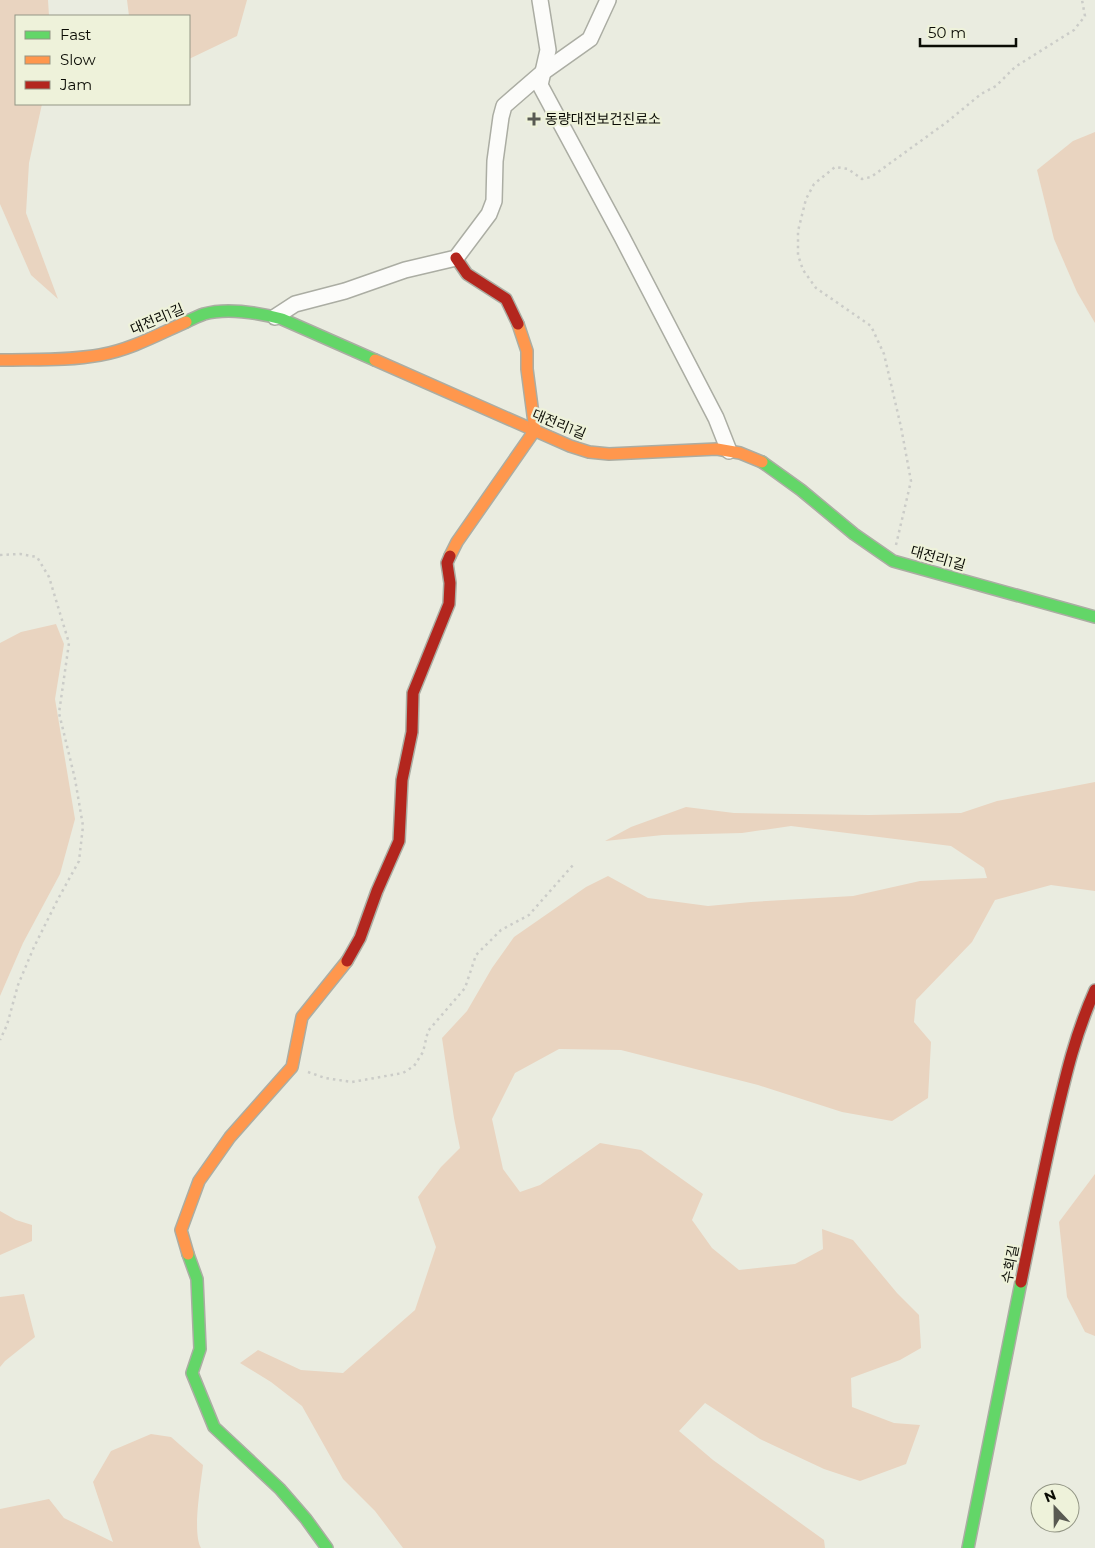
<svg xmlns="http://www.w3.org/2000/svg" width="1095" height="1548" font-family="Montserrat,'Noto Sans KR',sans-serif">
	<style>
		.green { fill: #e9d4c0 }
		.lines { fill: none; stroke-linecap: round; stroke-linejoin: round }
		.street-casing { stroke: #abada3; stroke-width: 18 }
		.fast-casing { stroke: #abada3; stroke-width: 14 }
		.slow-casing { stroke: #abada3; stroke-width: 14 }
		.jam-casing { stroke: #abada3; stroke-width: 14 }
		.path { stroke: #cbccc8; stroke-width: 2.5; stroke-dasharray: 2.5 4; stroke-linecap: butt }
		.street { stroke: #fcfcfa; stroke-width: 15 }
		.fast { stroke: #63d668; stroke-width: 11 }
		.slow { stroke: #ff974d; stroke-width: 11 }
		.jam { stroke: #b3261e; stroke-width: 11 }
		.poi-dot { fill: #595a52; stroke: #eef2da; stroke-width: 2 }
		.labels { text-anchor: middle; stroke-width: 4.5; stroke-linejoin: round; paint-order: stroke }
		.poi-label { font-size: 14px; fill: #0b0c05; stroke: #eef2da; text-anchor: start }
		.street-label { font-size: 14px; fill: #0b0c05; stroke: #eef2da }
	</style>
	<rect width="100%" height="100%" fill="#eaece0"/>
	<!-- green -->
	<g class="green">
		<path d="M0 0H48L49 16H16V104H42L29 163 26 213 58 299 31 275 0 204Z"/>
		<path d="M127 0H247L237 36 189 59V16H129Z"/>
		<path d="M1095 132V323L1077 292 1054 239 1037 170 1073 141Z"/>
		<path d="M56 624 64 644 55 699 75 819 60 874 23 943 0 996V643L21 632Z"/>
		<path d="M1095 782V891L1051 885 995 900 972 942 916 1000 914 1022 931 1042 928 1098 892 1121 842 1112 758 1085 621 1050 559 1049 515 1073 492 1119 503 1169 520 1192 540 1185 600 1143 641 1150 703 1194 692 1220 712 1248 739 1270 795 1264 823 1249 822 1229 853 1240 897 1293 919 1315 921 1348 900 1360 851 1378 852 1407 894 1423 920 1425 906 1464 860 1481 824 1469 760 1439 705 1403 679 1431 713 1460 824 1540 825 1548H403L375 1511 343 1479 302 1406 271 1382 240 1363 258 1350 301 1370 343 1373 415 1310 436 1247 418 1197 441 1167 460 1148 454 1118 442 1038 467 1011 492 968 514 937 586 887 608 876 648 898 708 906 751 902 853 896 920 881 987 878 984 868 951 846 791 826 742 833 663 835 605 841 631 827 686 807 734 813 869 815 961 813 997 801Z"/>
		<path d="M1095 1174V1336L1085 1332 1067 1297 1059 1222Z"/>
		<path d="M0 1211 16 1220 32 1225V1241L0 1255Z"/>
		<path d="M24 1294 35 1337 5 1361 0 1367V1297Z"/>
		<path d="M151 1434 171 1437 203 1465C201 1484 192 1532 201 1548H0V1509L49 1499 64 1518 113 1542 93 1482 111 1451Z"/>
	</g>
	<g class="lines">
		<!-- street casing -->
		<g class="street-casing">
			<g id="street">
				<path d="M540 0 548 50 540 85 622 237 716 418 729 451"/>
				<path d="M275 317 295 304 345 291 405 270 456 258 489 214 494 201 495 161 501 117 504 106 542 73 590 39 608 0"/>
			</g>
		</g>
		<!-- fast casing -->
		<g class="fast-casing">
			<g id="fast">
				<path d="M186 322C192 319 198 316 204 314 228 307 259 313 282 319L375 360"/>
				<path d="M762 462 801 490 854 534 893 561 1095 617"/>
				<path d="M188 1254 197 1279 200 1349 192 1373 214 1427 280 1489 306 1519 327 1548"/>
				<path d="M968 1548 1021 1282"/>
			</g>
		</g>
		<!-- slow casing -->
		<g class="slow-casing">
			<g id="slow">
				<path d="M0 360C33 359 68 361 100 355 130 350 159 334 186 322"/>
				<path d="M375 360 570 446 589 452 609 454 717 449 740 453 762 462"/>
				<path d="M450 556 457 542 535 430 527 369V351L518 324"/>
				<path d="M188 1254 181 1230 199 1181 230 1137 292 1067 302 1017 347 961"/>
			</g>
		</g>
		<!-- jam casing -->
		<g class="jam-casing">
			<g id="jam">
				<path d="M456 258 467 274 506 299 518 324"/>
				<path d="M347 961 360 938 377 891 399 841 402 780 412 732 413 693 449 604 450 583 447 563 450 556"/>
				<path d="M1021 1282C1032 1228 1043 1174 1055 1121 1066 1074 1075 1035 1095 990"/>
			</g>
		</g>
		<!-- path -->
		<g class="path">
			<path d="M896 545 911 481 901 427 884 354 871 326 816 288 803 270 798 255V231L806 199 814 184 835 167 848 169 862 179 871 177 947 122 981 94 996 86 1015 67 1074 30 1085 16 1082 0"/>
			<path d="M0 555 20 554 37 557 49 577 69 643 59 713 75 779 83 826 79 861 58 899 34 947 18 985 7 1025 0 1040"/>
			<path d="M308 1072 325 1078 352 1082 403 1073 414 1066 423 1052 428 1031 465 988 476 955 501 930 529 915 573 865"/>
		</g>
		<!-- street -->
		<use href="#street" class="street"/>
		<!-- fast -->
		<use href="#fast" class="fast"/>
		<!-- slow -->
		<use href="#slow" class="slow"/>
		<!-- jam -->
		<use href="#jam" class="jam"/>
	</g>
	<!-- markers -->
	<path class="poi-dot" d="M531.5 111.5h5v5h5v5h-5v5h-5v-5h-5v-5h5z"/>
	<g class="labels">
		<!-- poi labels -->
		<g class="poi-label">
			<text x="545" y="124">동량대전보건진료소</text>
		</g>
		<!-- street labels -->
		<g class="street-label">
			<text transform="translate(157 319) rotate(-23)" y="5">대전리1길</text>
			<text transform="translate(559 424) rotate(22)" y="5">대전리1길</text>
			<text transform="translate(938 558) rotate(16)" y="5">대전리1길</text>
			<text transform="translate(1010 1264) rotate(-79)" y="5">수회길</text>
		</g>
	</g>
	<!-- legend -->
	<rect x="15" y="15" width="175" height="90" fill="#eef2da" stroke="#939685"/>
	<rect x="25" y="31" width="25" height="8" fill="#63d668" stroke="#939685"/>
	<text x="60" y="40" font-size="15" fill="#0b0c05">Fast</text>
	<rect x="25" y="56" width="25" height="8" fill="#ff974d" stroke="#939685"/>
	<text x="60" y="65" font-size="15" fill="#0b0c05">Slow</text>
	<rect x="25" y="81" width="25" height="8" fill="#b3261e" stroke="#939685"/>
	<text x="60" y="90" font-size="15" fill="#0b0c05">Jam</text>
	<!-- north arrow -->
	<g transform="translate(1055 1508) rotate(338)"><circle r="24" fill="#eef2da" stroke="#939685"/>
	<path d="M0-4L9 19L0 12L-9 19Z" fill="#595a52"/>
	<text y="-8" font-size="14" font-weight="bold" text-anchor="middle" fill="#0b0c05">N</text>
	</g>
	<!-- scale -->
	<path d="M920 38v8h96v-8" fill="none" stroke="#0b0c05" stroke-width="2.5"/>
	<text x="928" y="38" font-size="15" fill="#0b0c05" stroke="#eef2da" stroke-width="4" paint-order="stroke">50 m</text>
</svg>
